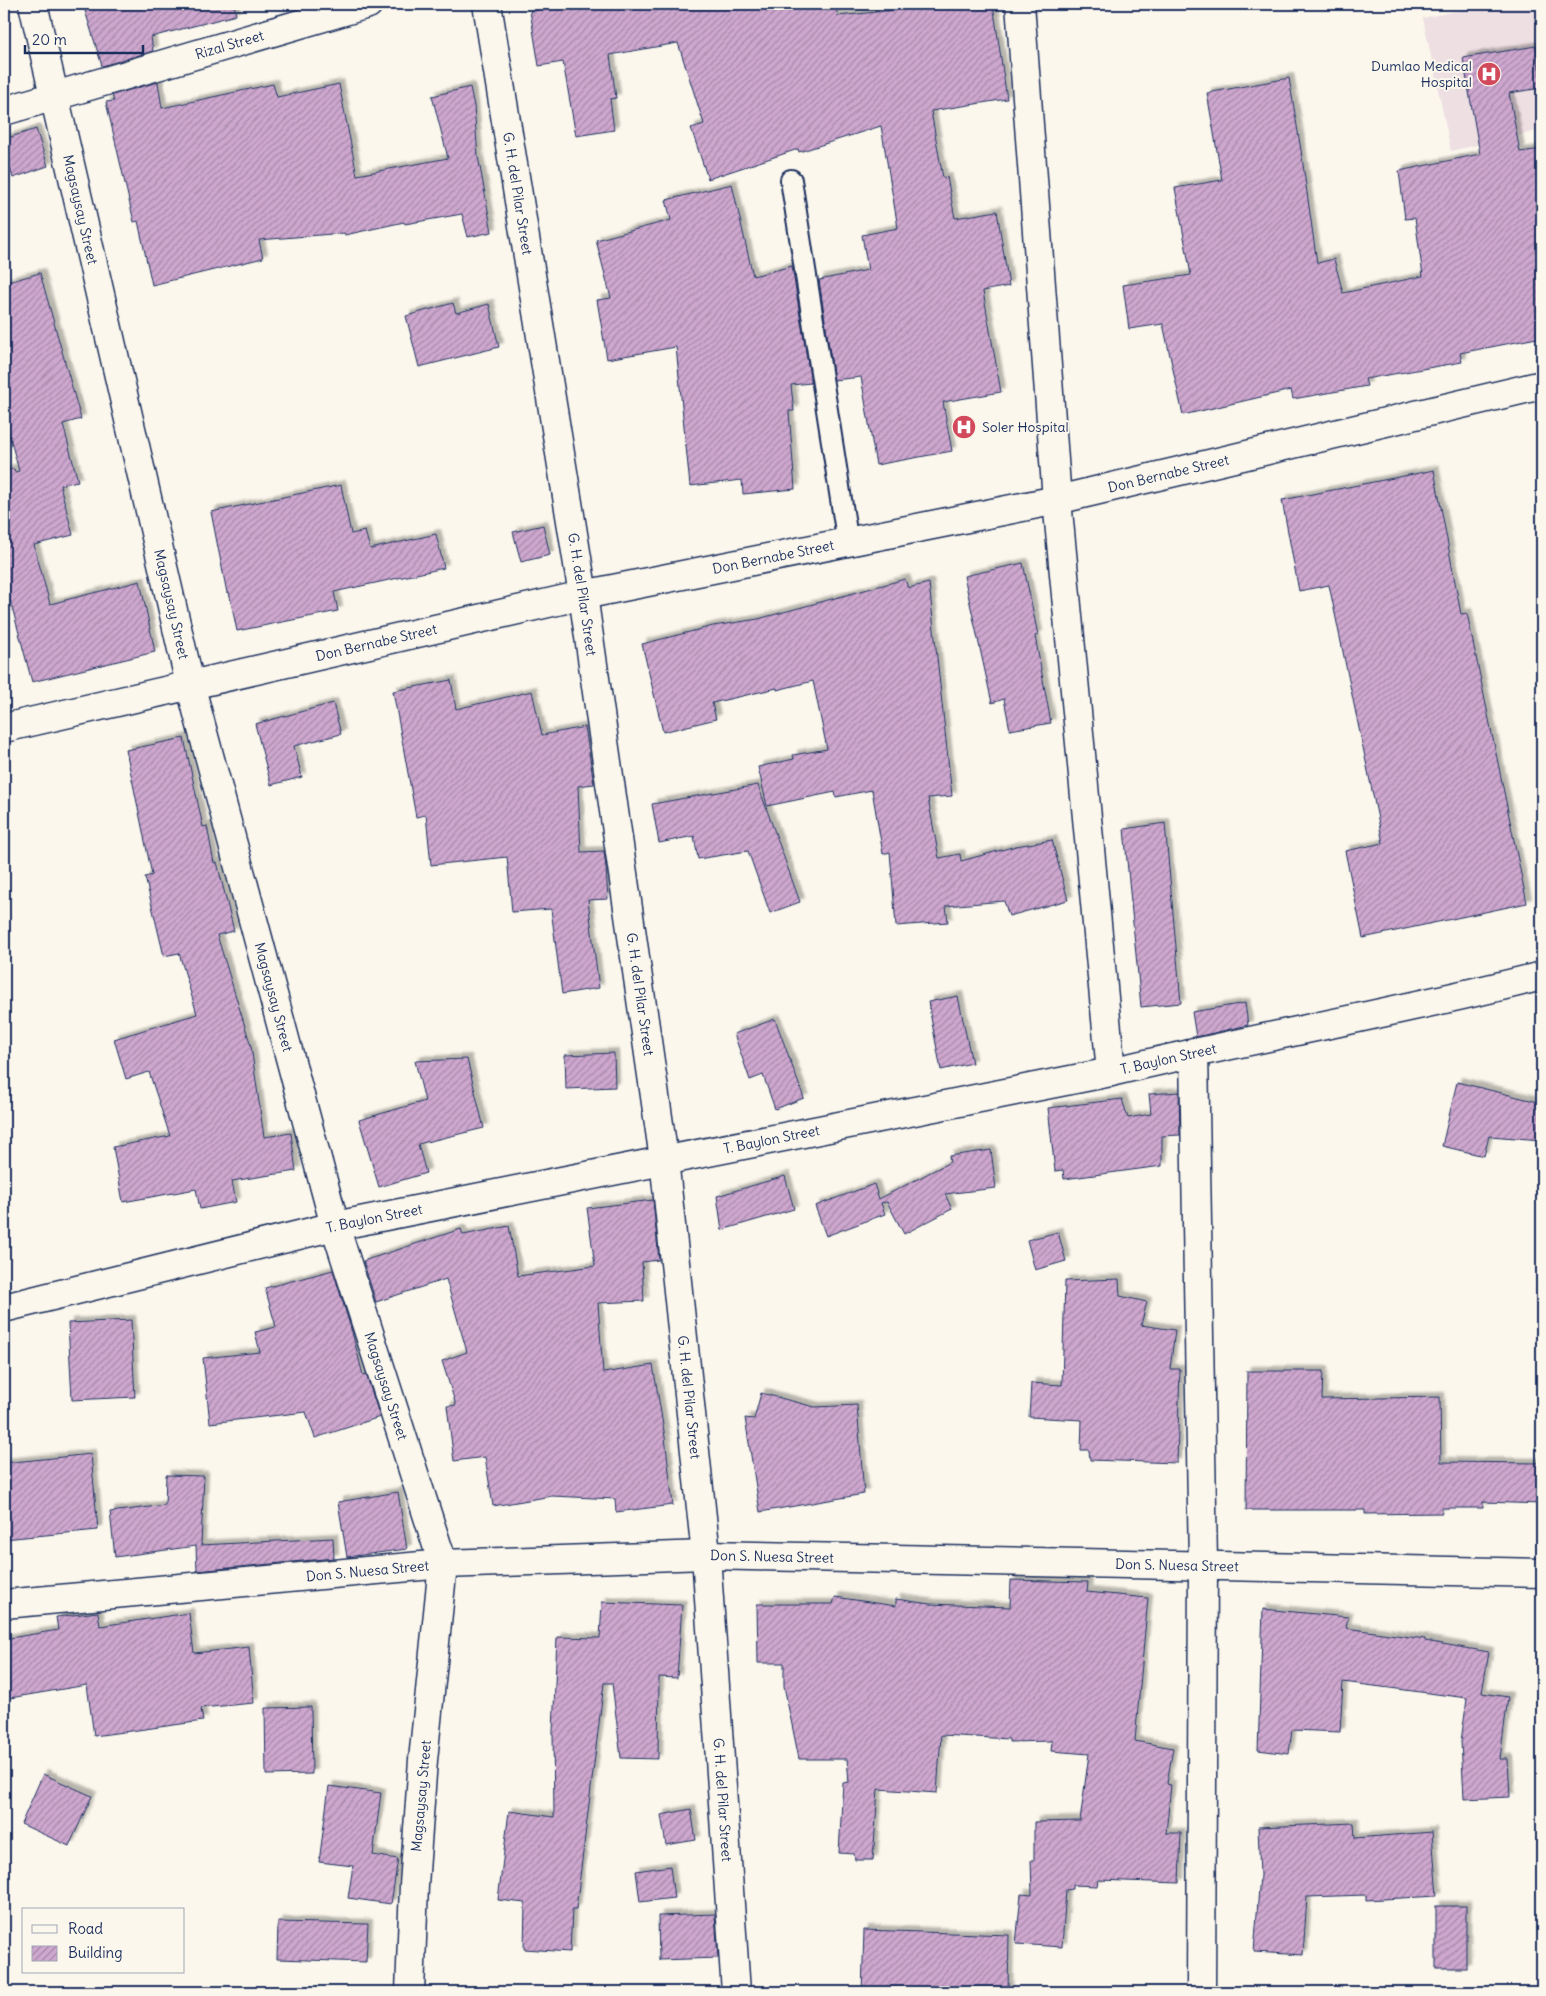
<svg xmlns="http://www.w3.org/2000/svg" width="1546" height="1996" font-family="Delius,sans-serif">
	<style>
		.built { fill: #eedfe3 }
		.building { fill: url(#building-hatch); stroke: #1b2f5e; filter: url(#shadow) }
		.lines { fill: none; stroke-linecap: round; stroke-linejoin: round }
		.lane-casing { stroke: #1b2f5e; stroke-width: 24 }
		.street-casing { stroke: #1b2f5e; stroke-width: 31 }
		.secondary-casing { stroke: #1b2f5e; stroke-width: 31 }
		.lane { stroke: #fbf7ec; stroke-width: 20 }
		.street { stroke: #fbf7ec; stroke-width: 28 }
		.secondary { stroke: #fbf7ec; stroke-width: 28 }
		.labels { text-anchor: middle; stroke-width: 4; stroke-linejoin: round; paint-order: stroke }
		.street-label { font-size: 14px; fill: #1b2f5e; stroke: #fbf7ec }
		.poi-label { font-size: 14px; fill: #1b2f5e; stroke: #fbf7ec; text-anchor: end }
	</style>
	<defs>
		<pattern id="building-hatch" width="6" height="6" patternUnits="userSpaceOnUse" patternTransform="scale(1.25)"><rect width="6" height="6" fill="#cea7ce"/><path d="M-1 1l2-2M0 6l6-6M5 7l2-2" fill="none" stroke="#a688aa"/></pattern>
		<filter id="shadow"><feDropShadow dx="4.5" dy="-4.5" stdDeviation="1" flood-color="#0004"/></filter>
	</defs>
	<rect width="100%" height="100%" fill="#fbf7ec"/>
	<filter id="ink" filterUnits="userSpaceOnUse"><feTurbulence type="fractalNoise" baseFrequency=".02" numOctaves="2"/><feDisplacementMap in="SourceGraphic" scale="10" xChannelSelector="R" yChannelSelector="G"/><feConvolveMatrix kernelMatrix="1 2 1 2 8 2 1 2 1" color-interpolation-filters="sRGB"/></filter>
	<g filter="url(#ink)">
		<!-- built -->
		<path class="built" d="M1487 4H1542V130L1451 151 1423 18Z"/>
		<!-- building -->
		<g class="building">
			<path d="M83 4H234L236 15 151 37 153 51 102 66Z"/>
			<path d="M575 4H835L838 16 895 10 894 4H993L1007 99 931 111 943 178 947 177 955 218 997 211 1009 286 983 291 1001 392 943 402 952 451 876 465 861 377 834 380 819 280 868 270 862 235 898 228 881 126 799 152 798 149 708 179 691 128 704 124 678 43 610 55 616 98 610 99 614 130 576 136 563 62 539 66 530 11Z"/>
			<path d="M1536 46 1542 88 1509 93 1520 152 1542 149V337L1460 353 1462 362 1365 379 1367 386 1293 399 1291 390 1183 415 1163 324 1129 329 1123 285 1191 275 1175 188 1222 180 1207 93 1289 78 1301 150 1317 263 1334 259 1343 293 1423 276 1415 218 1405 219 1399 171 1480 154 1463 58Z"/>
			<path d="M158 82 162 108 273 84 277 97 339 84 357 175 448 158 432 96 470 87 474 106 478 156 492 232 468 237 462 214 405 224 404 222 345 235 344 233 259 240 263 258 152 285 138 221 134 222 106 102 114 101 112 95Z"/>
			<path d="M36 129 48 166 13 178 4 149V139Z"/>
			<path d="M732 184 753 276 792 266 811 383 791 385 794 411H789L795 489 743 494 742 480 690 486 676 347 607 359 597 300 611 298 596 240 671 220 666 200Z"/>
			<path d="M40 273 81 419 63 424 78 481 60 485 73 535 34 545 50 604 140 581 155 652 32 682 4 577V470L14 469 15 472 19 471 4 415V283Z"/>
			<path d="M453 303 456 313 489 304 499 347 419 367 406 316Z"/>
			<path d="M1434 470 1461 614 1467 613 1527 903 1363 938 1345 851 1383 843 1329 585 1299 591 1282 500Z"/>
			<path d="M341 485 351 534 365 531 370 549 436 534 444 568 334 592 338 611 237 631 229 592 227 593 211 512Z"/>
			<path d="M543 525 550 555 521 562 513 532Z"/>
			<path d="M1023 563 1038 635 1035 636 1051 723 1010 730 1004 699 992 703 964 576Z"/>
			<path d="M905 579 908 588 929 583 952 796 928 798 939 858 960 854 961 861 1016 846 1052 840 1068 900 1009 916 1004 901 946 906 948 922 896 926 890 852 883 854 872 790 836 797 835 792 767 806 758 767 794 759 793 755 827 749 813 681 777 690V688L712 703 716 719 663 732 642 644 713 626 758 619Z"/>
			<path d="M451 680 456 709 532 691 542 735 585 727 594 784 578 786 581 852 604 851 606 868 608 899 588 900 599 988 562 994 551 909 512 912 507 857 431 865 426 815 416 817 393 691Z"/>
			<path d="M333 703 341 734 294 746 302 777 271 785 255 724Z"/>
			<path d="M184 738 203 827 207 826 214 863 217 862 234 931 217 935 251 1046 264 1137 291 1133 296 1171 232 1181 236 1202 200 1209 196 1189 123 1202 113 1147 170 1136 149 1072 126 1079 114 1039 197 1014 179 953 164 956 145 877 152 875 126 750Z"/>
			<path d="M758 785 800 902 770 913 748 851 698 859 694 836 659 843 652 804Z"/>
			<path d="M1165 823 1181 1003 1141 1007 1124 829Z"/>
			<path d="M958 996 972 1063 941 1070 928 1002Z"/>
			<path d="M1245 1003 1248 1025 1196 1037 1192 1012Z"/>
			<path d="M775 1019 804 1098 775 1109 763 1075 750 1080 734 1034Z"/>
			<path d="M614 1053 615 1087 566 1089 565 1055Z"/>
			<path d="M467 1059 484 1128 418 1144 426 1173 379 1187 359 1120 425 1101 415 1061Z"/>
			<path d="M1457 1082 1542 1103V1140L1489 1136 1484 1156 1442 1146Z"/>
			<path d="M1179 1092 1180 1135 1162 1136V1166L1064 1179 1063 1170 1055 1171 1048 1108 1122 1099 1128 1118 1151 1114 1149 1094Z"/>
			<path d="M991 1150 996 1188 945 1194 952 1209 904 1234 887 1202 881 1203 885 1214 826 1236 815 1206 874 1184 879 1199 950 1162 949 1156Z"/>
			<path d="M785 1176 794 1209 722 1230 717 1196Z"/>
			<path d="M653 1200 659 1260 642 1262 644 1301 598 1303 603 1373 653 1365 665 1437 673 1505 616 1512 615 1499 552 1496 493 1506 485 1457 454 1461 447 1406 456 1405 442 1361 467 1352 446 1279 376 1302 363 1261 461 1229 463 1235 509 1226 518 1276 595 1266 587 1208Z"/>
			<path d="M1058 1232 1066 1261 1035 1270 1027 1240Z"/>
			<path d="M333 1270 352 1332 363 1375 366 1374 380 1417 315 1438 306 1412 210 1423 203 1358 260 1352 255 1332 276 1327 265 1288Z"/>
			<path d="M1119 1279 1120 1296 1147 1302 1141 1325 1175 1330 1170 1369H1180L1177 1463 1090 1460 1089 1450H1081L1082 1420 1029 1417 1031 1383 1062 1385 1065 1281Z"/>
			<path d="M131 1320 135 1397 72 1400 68 1323Z"/>
			<path d="M1247 1371H1323L1322 1399 1440 1397 1441 1462 1542 1463V1504L1483 1502V1508H1442V1513L1365 1514V1510H1246Z"/>
			<path d="M761 1393 815 1407 857 1405 864 1494 760 1512 745 1418 754 1419Z"/>
			<path d="M91 1454 98 1530 4 1539V1463Z"/>
			<path d="M166 1475 204 1476 201 1545 333 1538 334 1558 197 1571 196 1546 115 1557 110 1512 165 1505Z"/>
			<path d="M398 1492 407 1549 347 1557 338 1502Z"/>
			<path d="M1011 1580 1088 1582 1087 1592 1148 1598 1135 1741 1173 1748 1167 1784 1171 1785 1166 1833H1181L1179 1883 1098 1880 1097 1886 1073 1885V1889L1066 1890 1062 1947 1016 1944 1021 1894 1032 1895 1031 1860H1034V1822L1080 1821 1089 1754 1051 1751 1052 1741 1009 1742V1739L941 1735 937 1793 878 1789 873 1860H855L854 1854 839 1853 843 1783 849 1782 847 1759H799L784 1686V1663H758L757 1604H833L835 1597 896 1606V1599L930 1604 1010 1607Z"/>
			<path d="M602 1602 682 1605 677 1678 659 1677 658 1759 621 1758 612 1683H604L576 1909H572L570 1952 524 1949 525 1903 498 1900 509 1811 554 1817 553 1731 557 1637 600 1638Z"/>
			<path d="M1263 1609 1348 1617 1346 1628 1425 1639V1641L1489 1652 1482 1693 1508 1697 1500 1759H1508L1510 1797 1464 1799 1461 1741 1467 1698 1343 1682 1340 1732 1292 1730 1289 1754 1258 1750Z"/>
			<path d="M98 1612 100 1626 189 1613 194 1653 249 1647 254 1703 201 1708 203 1721 94 1736 87 1685 4 1699V1639L58 1630 56 1617Z"/>
			<path d="M311 1707 312 1774 266 1775 265 1708Z"/>
			<path d="M43 1774 92 1796 69 1846 21 1824Z"/>
			<path d="M329 1786 381 1793 373 1855 398 1859 391 1904 348 1898 353 1866 319 1862Z"/>
			<path d="M691 1809 696 1840 666 1845 661 1815Z"/>
			<path d="M1354 1823 1355 1838 1432 1832 1437 1896 1366 1900V1895L1307 1897 1303 1955 1254 1952 1260 1875 1258 1827Z"/>
			<path d="M670 1866 674 1898 640 1902 636 1871Z"/>
			<rect x="1436" y="1906" width="30" height="62"/>
			<path d="M715 1914 718 1958 659 1960 658 1916Z"/>
			<path d="M278 1922 368 1924 366 1962 277 1959Z"/>
			<path d="M864 1930 1009 1935 1008 1992H862Z"/>
		</g>
		<g class="lines">
			<!-- lane casing -->
			<g class="lane-casing">
				<path id="lane" d="M791 180 848 544"/>
			</g>
			<!-- street casing -->
			<g class="street-casing">
				<g id="street">
					<path id="s1" d="M487 4 583 595 664 1159 706 1555 736 1992"/>
					<path d="M1020 4 1057 500 1111 1072"/>
					<path id="s2" d="M4 111 368 4"/>
					<path id="s3" d="M190 684 335 1226 443 1564 423 1760 414 1885 410 1992"/>
					<path d="M1194 1052 1203 1564 1201 1992"/>
					<path id="s4" d="M4 1308 335 1226 1111 1072C1254 1038 1399 1012 1542 976"/>
					<path id="s5" d="M4 1604 443 1564 706 1555 1542 1573"/>
				</g>
			</g>
			<!-- secondary casing -->
			<g class="secondary-casing">
				<g id="secondary">
					<path id="s6" d="M33 4 190 684"/>
					<path id="s7" d="M4 728 583 595 1057 500 1542 385"/>
				</g>
			</g>
			<!-- lane -->
			<use href="#lane" class="lane"/>
			<!-- street -->
			<use href="#street" class="street"/>
			<!-- secondary -->
			<use href="#secondary" class="secondary"/>
		</g>
	</g>
	<!-- icons -->
	<defs>
		<g id="hospital-disc" transform="scale(1.25)"><circle r="9.5" fill="#d1495b" stroke="#fbf7ec"/><path d="M-5-5h3v3.5h4V-5h3V5h-3V1.5h-4V5h-3Z" fill="#fff"/></g>
	</defs>
	<g fill-rule="evenodd">
		<use href="#hospital-disc" x="1489" y="74"/>
		<use href="#hospital-disc" x="964" y="427"/>
	</g>
	<g class="labels">
		<!-- street labels -->
		<g class="street-label">
			<text dy="5" stroke="none"><textPath href="#s2" startOffset="235">Rizal Street</textPath></text>
			<text dy="5" stroke="none"><textPath href="#s1" startOffset="192">G. H. del Pilar Street</textPath></text>
			<text dy="5" stroke="none"><textPath href="#s6" startOffset="211">Magsaysay Street</textPath></text>
			<text dy="5" stroke="none"><textPath href="#s7" startOffset="1192">Don Bernabe Street</textPath></text>
			<text dy="5" stroke="none"><textPath href="#s7" startOffset="788">Don Bernabe Street</textPath></text>
			<text dy="5" stroke="none"><textPath href="#s1" startOffset="598">G. H. del Pilar Street</textPath></text>
			<text dy="5" stroke="none"><textPath href="#s6" startOffset="616">Magsaysay Street</textPath></text>
			<text dy="5" stroke="none"><textPath href="#s7" startOffset="382">Don Bernabe Street</textPath></text>
			<text dy="5" stroke="none"><textPath href="#s1" startOffset="1002">G. H. del Pilar Street</textPath></text>
			<text dy="5" stroke="none"><textPath href="#s3" startOffset="324">Magsaysay Street</textPath></text>
			<text dy="5" stroke="none"><textPath href="#s4" startOffset="1191">T. Baylon Street</textPath></text>
			<text dy="5" stroke="none"><textPath href="#s4" startOffset="786">T. Baylon Street</textPath></text>
			<text dy="5" stroke="none"><textPath href="#s4" startOffset="381">T. Baylon Street</textPath></text>
			<text dy="5" stroke="none"><textPath href="#s3" startOffset="729">Magsaysay Street</textPath></text>
			<text dy="5" stroke="none"><textPath href="#s1" startOffset="1408">G. H. del Pilar Street</textPath></text>
			<text dy="5" stroke="none"><textPath href="#s5" startOffset="770">Don S. Nuesa Street</textPath></text>
			<text dy="5" stroke="none"><textPath href="#s5" startOffset="1175">Don S. Nuesa Street</textPath></text>
			<text dy="5" stroke="none"><textPath href="#s5" startOffset="365">Don S. Nuesa Street</textPath></text>
			<text transform="translate(421 1796) rotate(-85)" y="5">Magsaysay Street</text>
			<text dy="5" stroke="none"><textPath href="#s1" startOffset="1812">G. H. del Pilar Street</textPath></text>
		</g>
		<!-- poi labels -->
		<g class="poi-label">
			<text x="1472" y="71">Dumlao Medical<tspan x="1472" dy="16">Hospital</tspan></text>
			<text x="982" y="432" text-anchor="start">Soler Hospital</text>
		</g>
	</g>
	<!-- margin -->
	<rect width="1546" height="1996" fill="none" stroke="#fbf7ec" stroke-width="20"/>
	<rect x="10" y="10" width="1526" height="1976" fill="none" stroke="#1b2f5e" stroke-width="2" filter="url(#ink)"/>
	<!-- legend -->
	<rect x="22" y="1908" width="162" height="65" fill="#fbf7ec" stroke="#a1a7b3"/>
	<rect x="32" y="1925" width="25" height="8" fill="#fbf7ec" stroke="#a1a7b3"/>
	<text x="68" y="1934" font-size="15" fill="#1b2f5e">Road</text>
	<rect x="32" y="1946" width="25" height="15" fill="url(#building-hatch)" stroke="#a1a7b3"/>
	<text x="68" y="1958" font-size="15" fill="#1b2f5e">Building</text>
	<!-- scale -->
	<path d="M25 45v8h118v-8" fill="none" stroke="#1b2f5e" stroke-width="2.5"/>
	<text x="32" y="45" font-size="15" fill="#1b2f5e" stroke="#fbf7ec" stroke-width="4" paint-order="stroke">20 m</text>
</svg>
